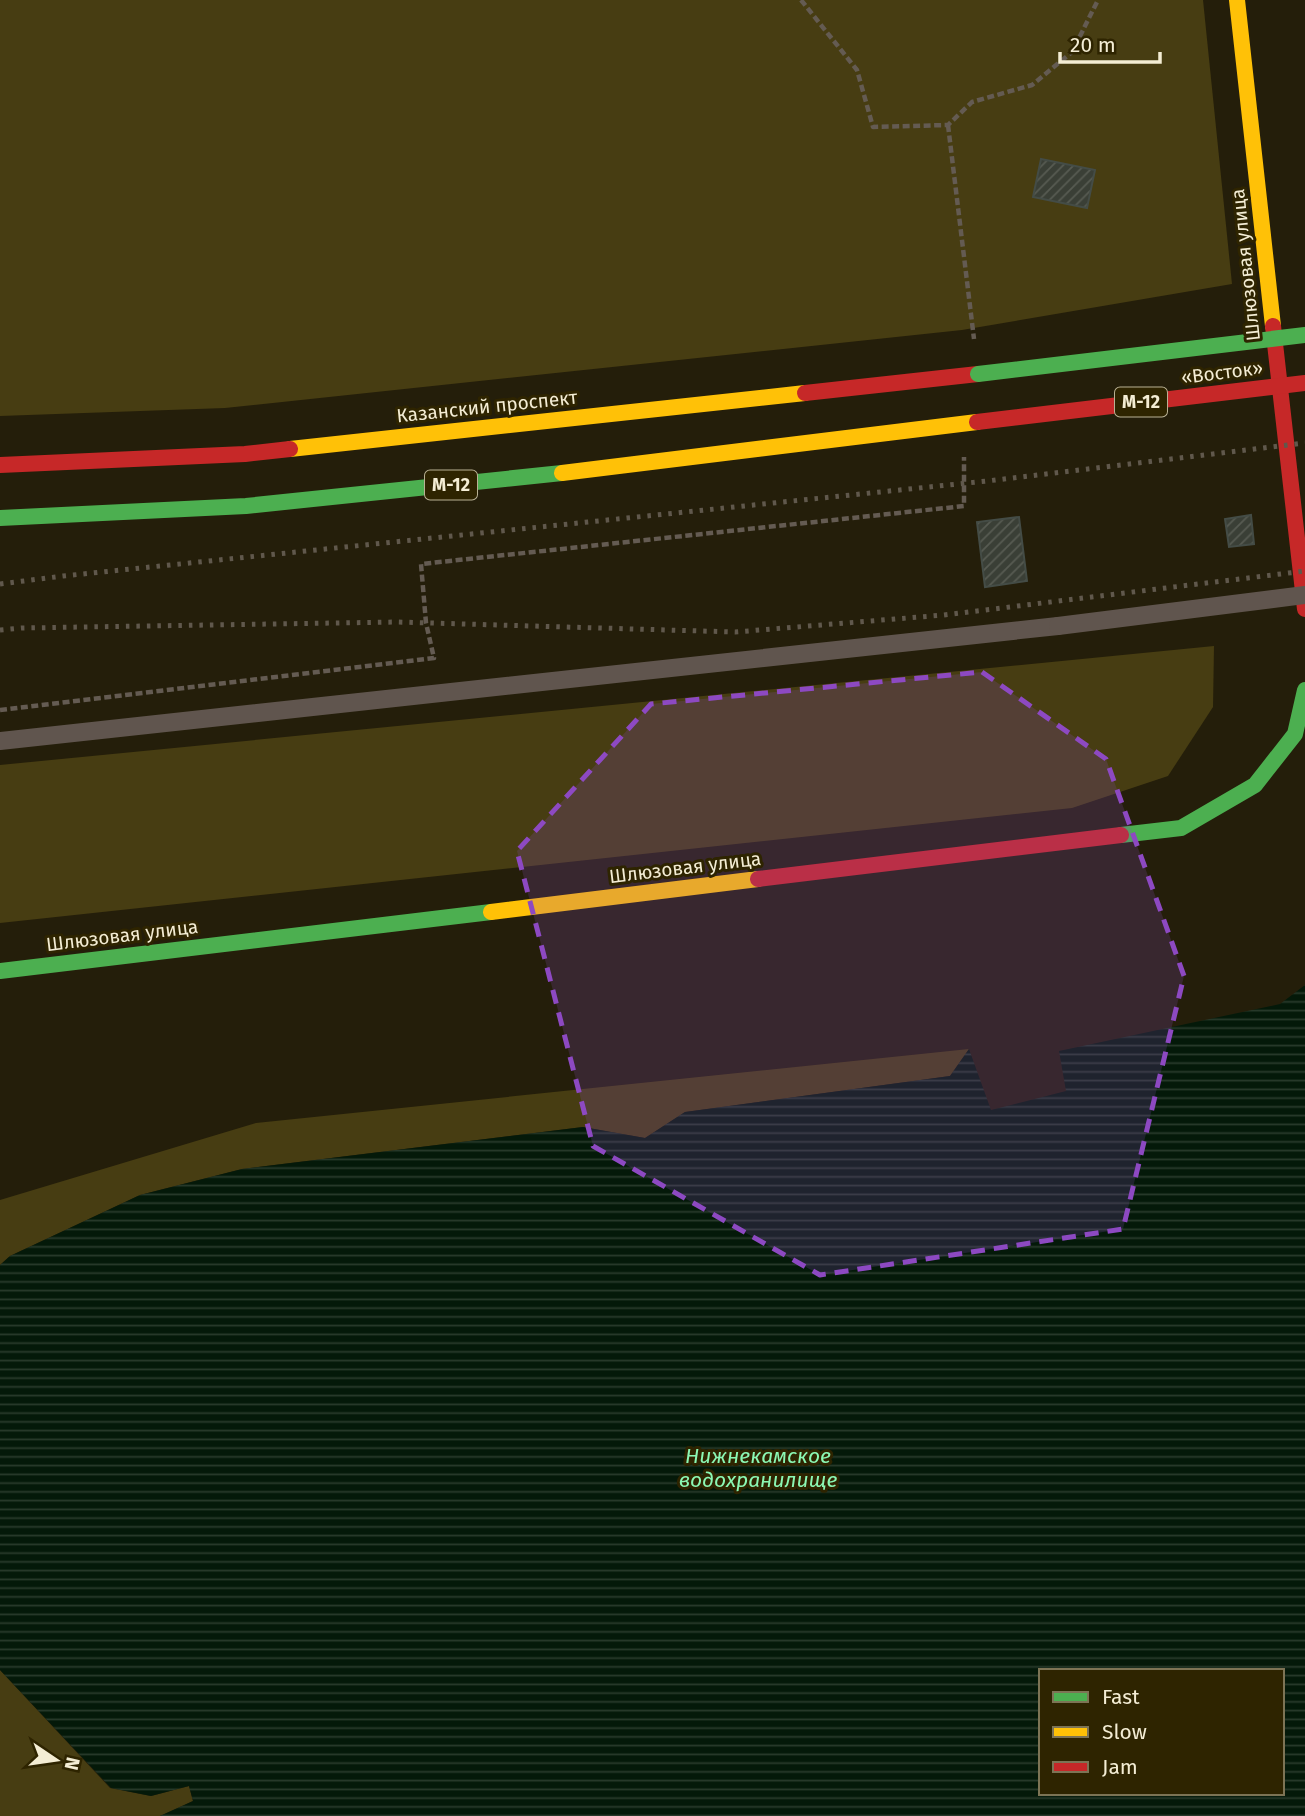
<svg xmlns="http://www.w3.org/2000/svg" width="1305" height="1816" font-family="'Fira Sans',sans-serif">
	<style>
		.green { fill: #473d12 }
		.water { fill: url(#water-rules); fill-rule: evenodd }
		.building { fill: url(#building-hatch); stroke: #444c46; stroke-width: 2 }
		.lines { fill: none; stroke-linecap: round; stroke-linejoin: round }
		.path { stroke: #645b52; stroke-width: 4.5; stroke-dasharray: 7 3.5; stroke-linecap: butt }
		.lane { stroke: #60554e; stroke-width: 18 }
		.fast { stroke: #4caf50; stroke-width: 16 }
		.slow { stroke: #ffc107; stroke-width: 16 }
		.jam { stroke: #c62828; stroke-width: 16 }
		.rail { stroke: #60584c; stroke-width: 5; stroke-dasharray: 3.5 7; stroke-linecap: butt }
		.lane-bridge { stroke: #60554e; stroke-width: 18 }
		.fast-bridge { stroke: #4caf50; stroke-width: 16 }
		.jam-bridge { stroke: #c62828; stroke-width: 16 }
		.marked { fill: #8d49c2; fill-opacity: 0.2; stroke: #8d49c2; stroke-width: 5; stroke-dasharray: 14 9; stroke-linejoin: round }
		.labels { text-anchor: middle; stroke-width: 6; stroke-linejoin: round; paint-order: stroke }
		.shield { fill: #2e2400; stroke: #b9b194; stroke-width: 2 }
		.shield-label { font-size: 18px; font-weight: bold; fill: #f4edd4 }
		.street-label { font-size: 19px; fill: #f4edd4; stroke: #2e2400 }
		.water-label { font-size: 21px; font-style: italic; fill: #8bf8b4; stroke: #2e2400 }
	</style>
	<defs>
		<pattern id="water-rules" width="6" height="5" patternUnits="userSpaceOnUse" patternTransform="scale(1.75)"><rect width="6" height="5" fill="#041909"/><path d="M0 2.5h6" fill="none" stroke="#293b2c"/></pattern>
		<pattern id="building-hatch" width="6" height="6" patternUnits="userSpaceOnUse" patternTransform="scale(1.75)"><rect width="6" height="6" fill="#3a3f36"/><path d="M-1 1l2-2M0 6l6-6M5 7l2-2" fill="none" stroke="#575b52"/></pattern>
	</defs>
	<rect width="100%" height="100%" fill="#241e0a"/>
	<!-- green -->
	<g class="green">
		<path d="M0 0H1203L1232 284 962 330 225 408 0 416Z"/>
		<path d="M1214 646 1213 707 1168 776 1072 808 0 923V765Z"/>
		<path d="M969 1049 950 1076 685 1112 645 1138 583 1127 242 1169 140 1195 10 1256 0 1265V1200L256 1123Z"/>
		<path d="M0 1670 110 1788 151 1796 189 1786 193 1801 160 1816H0Z"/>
	</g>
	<!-- water -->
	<path class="water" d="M1305 985V1816H160L193 1801 189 1786 151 1796 111 1788 0 1670V1265L10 1256 140 1195 242 1169 583 1127 645 1138 685 1112 950 1076 969 1049 991 1110 1066 1091 1059 1051 1280 1004ZM1041 1671H1282V1793H1041Z"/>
	<!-- building -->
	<g class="building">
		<path d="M1041 159 1095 170 1087 208 1033 197Z"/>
		<path d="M1251 515 1254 544 1229 547 1225 519Z"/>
		<path d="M1019 517 1027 581 985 587 977 522Z"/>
	</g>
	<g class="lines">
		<!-- path -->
		<g class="path">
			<path d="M801 0 857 70 873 127 948 125 972 102 1032 85 1072 52 1098 0"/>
			<path d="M948 125 974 339"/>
			<path d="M0 710 434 658 426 623 421 564 964 506V457"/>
		</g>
		<!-- lane -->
		<path class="lane" d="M0 741 1058 626"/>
		<!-- fast -->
		<g class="fast">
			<path d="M0 518 246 506 562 473"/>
			<path d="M1121 835 1181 828 1255 785 1295 734 1305 690"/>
			<path d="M0 971 491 912"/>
		</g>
		<!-- slow -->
		<g class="slow">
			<path d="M1237 0 1273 326"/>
			<path d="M290 449 805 393"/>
			<path d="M562 473 977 422"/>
			<path d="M491 912 758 879"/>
		</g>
		<!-- jam -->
		<g class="jam">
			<path d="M1273 326 1305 609"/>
			<path d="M805 393 978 374"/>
			<path d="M0 465 245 454 290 449"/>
			<path d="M758 879 1121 835"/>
		</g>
		<!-- rail -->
		<g class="rail">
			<path d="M0 584 63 576 987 481 1305 443"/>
			<path d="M0 630 22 628 397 622 735 632 944 615 1305 571"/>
		</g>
		<!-- lane-bridge -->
		<path class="lane-bridge" d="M1058 626 1305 595"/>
		<!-- fast-bridge -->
		<path class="fast-bridge" d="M978 374 1305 335"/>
		<!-- jam-bridge -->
		<path class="jam-bridge" d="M977 422 1305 383"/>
	</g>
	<!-- marked area -->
	<path class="marked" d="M982 672 1106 759 1184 976 1123 1229 820 1275 593 1146 517 851 651 704Z"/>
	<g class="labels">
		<!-- shield labels -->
		<g class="shield">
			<rect x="1115" y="387.5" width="52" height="29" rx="5"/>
			<rect x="425" y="470.5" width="52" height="29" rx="5"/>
		</g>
		<g class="shield-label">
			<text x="1141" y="408">М-12</text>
			<text x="451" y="491">М-12</text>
		</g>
		<!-- street labels -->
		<g class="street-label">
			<text transform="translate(1245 265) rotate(-96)" y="7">Шлюзовая улица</text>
			<text transform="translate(1222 372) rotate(-7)" y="7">«Восток»</text>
			<text transform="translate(487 406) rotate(-6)" y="7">Казанский проспект</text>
			<text transform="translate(685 867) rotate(-7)" y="7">Шлюзовая улица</text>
			<text transform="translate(122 935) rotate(-7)" y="7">Шлюзовая улица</text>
		</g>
		<!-- water labels -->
		<g class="water-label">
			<text x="758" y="1463">Нижнекамское<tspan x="758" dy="24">водохранилище</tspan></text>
		</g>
	</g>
	<!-- legend -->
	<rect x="1039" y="1669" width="245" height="126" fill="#2e2400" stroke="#7d7455" stroke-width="2"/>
	<rect x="1053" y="1692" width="35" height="10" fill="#4caf50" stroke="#7d7455" stroke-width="2"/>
	<text x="1102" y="1704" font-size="21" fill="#f4edd4">Fast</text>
	<rect x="1053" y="1727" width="35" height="10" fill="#ffc107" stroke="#7d7455" stroke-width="2"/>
	<text x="1102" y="1739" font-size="21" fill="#f4edd4">Slow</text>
	<rect x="1053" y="1762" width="35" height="10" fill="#c62828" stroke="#7d7455" stroke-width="2"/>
	<text x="1102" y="1774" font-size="21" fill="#f4edd4">Jam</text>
	<!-- north arrow -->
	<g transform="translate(56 1760) rotate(103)" stroke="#2e2400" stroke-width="5" paint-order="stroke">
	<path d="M0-5L12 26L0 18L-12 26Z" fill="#f4edd4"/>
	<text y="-10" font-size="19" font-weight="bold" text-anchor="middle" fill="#f4edd4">N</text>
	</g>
	<!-- scale -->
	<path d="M1060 52v10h100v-10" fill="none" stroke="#f4edd4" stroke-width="3.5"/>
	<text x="1070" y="52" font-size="21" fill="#f4edd4" stroke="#2e2400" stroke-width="5" paint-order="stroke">20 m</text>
</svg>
